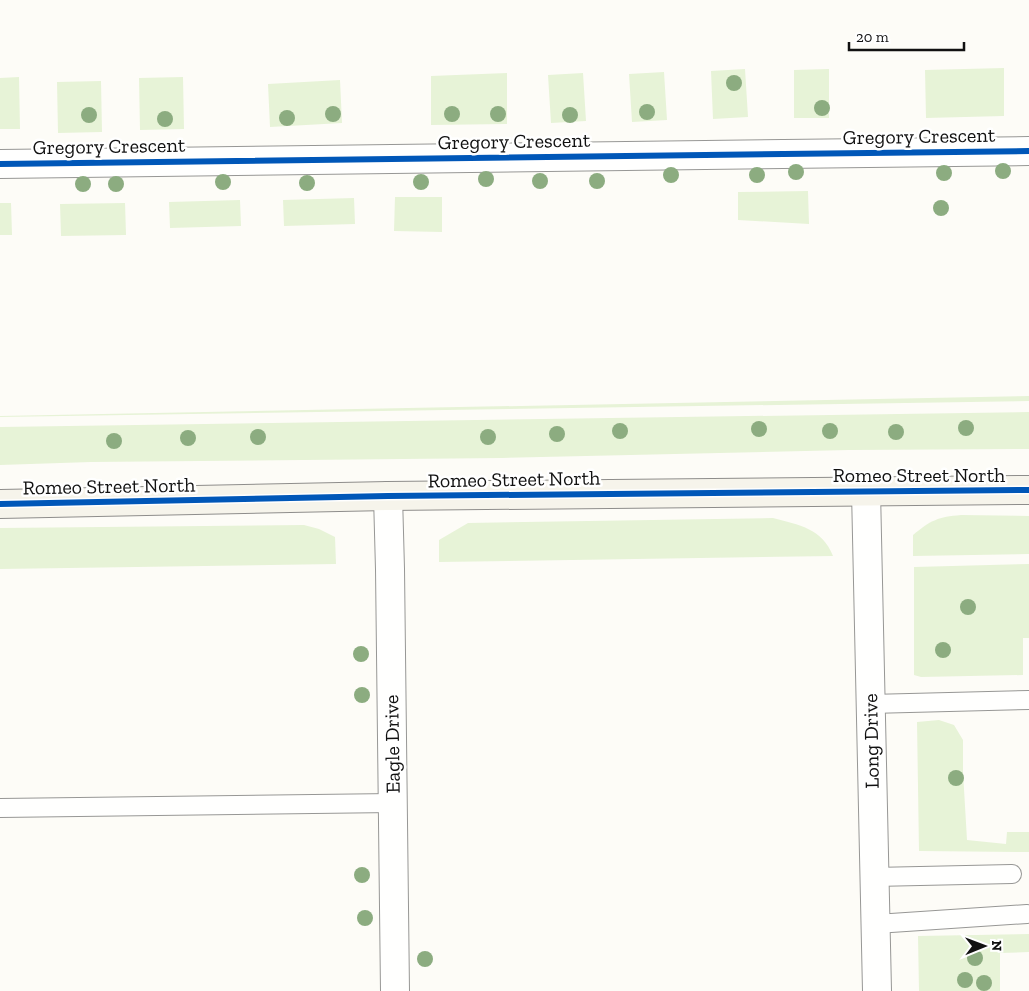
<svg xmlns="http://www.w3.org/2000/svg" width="1029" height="991" font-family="'Zilla Slab',serif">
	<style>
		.green { fill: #e7f3d7 }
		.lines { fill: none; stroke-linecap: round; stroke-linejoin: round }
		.service-casing { stroke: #979795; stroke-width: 20 }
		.minor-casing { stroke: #979795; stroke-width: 30 }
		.secondary-casing { stroke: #8e8d8b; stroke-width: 30 }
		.service { stroke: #fffffe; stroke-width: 18 }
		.minor { stroke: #fffffe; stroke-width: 28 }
		.secondary { stroke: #f6f4eb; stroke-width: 28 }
		.cycleway-casing { stroke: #fff; stroke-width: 9 }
		.cycleway { stroke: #0057b8; stroke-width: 6 }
		.tree { fill: #8cac80 }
		.labels { text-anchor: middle; stroke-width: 5; stroke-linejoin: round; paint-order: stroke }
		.street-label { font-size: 20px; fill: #111; stroke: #fff }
	</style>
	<rect width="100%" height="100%" fill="#fdfcf7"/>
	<!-- green -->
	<g class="green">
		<path d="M1004 68V116L926 118 925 70Z"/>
		<path d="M745 69 748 117 713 119 711 71Z"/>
		<path d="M829 69V118H794V70Z"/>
		<path d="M664 72 667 120 632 122 629 74Z"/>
		<path d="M507 73V124L431 125V76Z"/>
		<path d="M583 73 586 121 551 123 548 75Z"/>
		<path d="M19 77 20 129H0V78Z"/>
		<path d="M183 77 184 129 140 130 139 78Z"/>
		<path d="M340 80 342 123 270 127 268 84Z"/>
		<path d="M101 81 102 132 58 133 57 82Z"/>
		<path d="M808 191 809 224 738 220V192Z"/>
		<path d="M395 197H442V232L394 231Z"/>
		<path d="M354 198 355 224 284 226 283 200Z"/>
		<path d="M240 200 241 226 170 228 169 202Z"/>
		<path d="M0 203H11L12 235H0Z"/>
		<path d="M125 203 126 235 61 236 60 204Z"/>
		<path d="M1029 396V401L0 417V416Z"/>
		<path d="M1029 412V449L849 450 502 458 91 462 0 465V427Z"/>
		<path d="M961 515 1029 516V554L913 556V535C931 520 938 517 961 515Z"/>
		<path d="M773 518C799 525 822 528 833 556L439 562V540L468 523Z"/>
		<path d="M304 525 319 529 335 537 336 564 0 569V528Z"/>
		<path d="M1029 564V638H1023V675L921 677 914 675V567Z"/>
		<path d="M939 720 954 725 963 740V772L967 840 1006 844 1007 832H1029V852L919 851 917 722Z"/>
		<path d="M1029 934V952L1000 953V991H919L918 936Z"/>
	</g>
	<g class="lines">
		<!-- service casing -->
		<g class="service-casing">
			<g id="service">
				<path d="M870 704 1029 700"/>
				<path d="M0 808 393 803"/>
				<path d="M874 877 1012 874"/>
				<path d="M876 924 1027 914"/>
			</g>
		</g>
		<!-- minor casing -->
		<g class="minor-casing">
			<g id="minor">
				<path d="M0 164 1029 151"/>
				<path d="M866 491 877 991"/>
				<path d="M388 496 390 569 395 991"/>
			</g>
		</g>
		<!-- secondary casing -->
		<g class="secondary-casing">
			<path id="secondary" d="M0 504 388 496 1029 490"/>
		</g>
		<!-- service -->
		<use href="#service" class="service"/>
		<!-- minor -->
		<use href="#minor" class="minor"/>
		<!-- secondary -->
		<use href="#secondary" class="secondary"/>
		<!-- cycleway casing -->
		<g class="cycleway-casing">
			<g id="cycleway">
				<path d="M0 164 1029 151"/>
				<path d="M0 504 388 496 1029 490"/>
			</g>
		</g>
		<!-- cycleway -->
		<use href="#cycleway" class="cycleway"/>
	</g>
	<!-- trees -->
	<g class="tree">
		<circle cx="734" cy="83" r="8"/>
		<circle cx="822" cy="108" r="8"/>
		<circle cx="647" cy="112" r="8"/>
		<circle cx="333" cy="114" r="8"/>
		<circle cx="452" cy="114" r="8"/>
		<circle cx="498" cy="114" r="8"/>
		<circle cx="89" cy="115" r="8"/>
		<circle cx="570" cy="115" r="8"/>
		<circle cx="287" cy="118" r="8"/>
		<circle cx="165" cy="119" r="8"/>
		<circle cx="1003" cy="171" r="8"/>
		<circle cx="796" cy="172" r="8"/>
		<circle cx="944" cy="173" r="8"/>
		<circle cx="671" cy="175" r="8"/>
		<circle cx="757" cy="175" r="8"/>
		<circle cx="486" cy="179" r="8"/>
		<circle cx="540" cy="181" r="8"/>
		<circle cx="597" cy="181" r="8"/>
		<circle cx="223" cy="182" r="8"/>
		<circle cx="421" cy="182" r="8"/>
		<circle cx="307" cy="183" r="8"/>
		<circle cx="83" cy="184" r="8"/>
		<circle cx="116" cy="184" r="8"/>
		<circle cx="941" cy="208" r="8"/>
		<circle cx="966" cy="428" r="8"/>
		<circle cx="759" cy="429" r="8"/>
		<circle cx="620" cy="431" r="8"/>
		<circle cx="830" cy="431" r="8"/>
		<circle cx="896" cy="432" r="8"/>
		<circle cx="557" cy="434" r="8"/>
		<circle cx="258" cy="437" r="8"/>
		<circle cx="488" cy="437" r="8"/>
		<circle cx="188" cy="438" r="8"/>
		<circle cx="114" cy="441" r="8"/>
		<circle cx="968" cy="607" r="8"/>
		<circle cx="943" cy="650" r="8"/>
		<circle cx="361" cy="654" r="8"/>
		<circle cx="362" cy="695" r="8"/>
		<circle cx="956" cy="778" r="8"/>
		<circle cx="362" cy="875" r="8"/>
		<circle cx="365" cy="918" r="8"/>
		<circle cx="975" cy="958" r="8"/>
		<circle cx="425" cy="959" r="8"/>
		<circle cx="965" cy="980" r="8"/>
		<circle cx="984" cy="983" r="8"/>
	</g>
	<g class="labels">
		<!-- street labels -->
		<g class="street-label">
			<text transform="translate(919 136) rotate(-1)" y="7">Gregory Crescent</text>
			<text transform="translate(514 141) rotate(-1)" y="7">Gregory Crescent</text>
			<text transform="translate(109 146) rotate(-1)" y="7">Gregory Crescent</text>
			<text x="919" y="482">Romeo Street North</text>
			<text transform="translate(514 479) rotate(-1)" y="7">Romeo Street North</text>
			<text transform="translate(109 486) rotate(-1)" y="7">Romeo Street North</text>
			<text transform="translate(871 741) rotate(-91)" y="7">Long Drive</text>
			<text transform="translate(392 744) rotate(-91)" y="7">Eagle Drive</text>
		</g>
	</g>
	<!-- north arrow -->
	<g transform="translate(984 946) rotate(89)" stroke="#ffffff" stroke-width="4" paint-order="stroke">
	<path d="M0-4L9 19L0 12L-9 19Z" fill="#111111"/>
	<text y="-8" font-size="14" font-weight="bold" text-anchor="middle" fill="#111111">N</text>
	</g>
	<!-- scale -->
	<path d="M849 42v8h115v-8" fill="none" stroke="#111111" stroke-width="2.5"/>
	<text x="856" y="42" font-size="15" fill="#111111" stroke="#ffffff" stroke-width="4" paint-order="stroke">20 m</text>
</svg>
